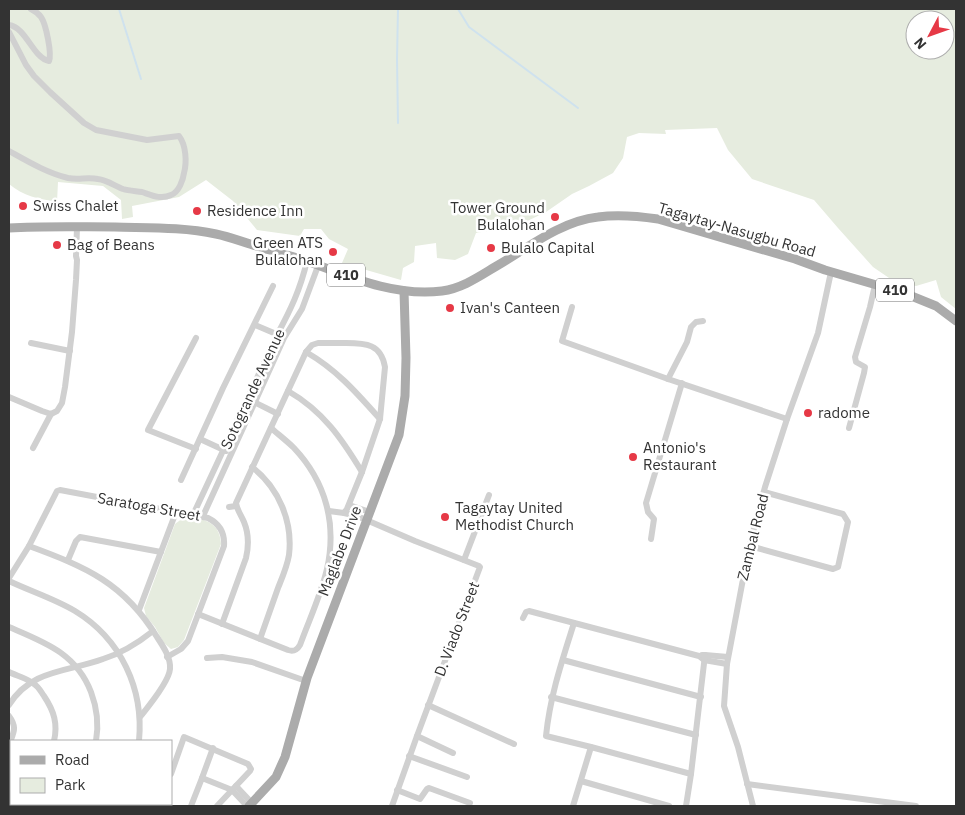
<svg xmlns="http://www.w3.org/2000/svg" width="965" height="815" font-family="'IBM Plex Sans',sans-serif">
	<style>
		.green { fill: #e6ecdf; fill-rule: evenodd }
		.lines { fill: none; stroke-linecap: round; stroke-linejoin: round }
		.stream { stroke: #cfe2ee; stroke-width: 2 }
		.minor { stroke: #d0d0d0; stroke-width: 6 }
		.major { stroke: #ababab; stroke-width: 9 }
		.poi-dot { fill: #e63946; stroke: #fff; stroke-width: 2 }
		.labels { text-anchor: middle; stroke-width: 5; stroke-linejoin: round; paint-order: stroke }
		.shield { fill: #fff; stroke: #707070; stroke-width: 1 }
		.shield-label { font-size: 14px; font-weight: bold; fill: #333 }
		.poi-label { font-size: 15px; fill: #333; stroke: #fff; text-anchor: start }
		.street-label { font-size: 15px; fill: #333; stroke: #fff }
	</style>
	<rect width="100%" height="100%" fill="#fff"/>
	<!-- green -->
	<g class="green">
		<path d="M9 9H956V309L941 297 936 280 916 286 892 280 873 267 838 228 814 200 752 179 728 150 717 128 665 130 666 134 639 133 627 137 623 158 613 173 589 186 572 194 546 212 517 226 476 233 468 254 455 260 437 258 436 243 415 246 414 262 403 268 401 280 342 263 348 249 329 239 321 229H304L300 236 257 230 233 201 206 180 179 197 132 206 133 217 122 219 121 200 103 186 58 182 57 202C39 199 23 196 9 184ZM915 20H945V50H915Z"/>
		<path d="M188 517C206 519 220 523 221 544L184 640 178 647 171 649 164 643 155 627 146 616 144 608 175 524 183 518Z"/>
	</g>
	<g class="lines">
		<!-- stream -->
		<g class="stream">
			<path d="M119 9 141 79"/>
			<path d="M458 9 469 27 578 108"/>
			<path d="M398 123 397 59 398 9"/>
		</g>
		<!-- minor -->
		<g class="minor">
			<path d="M9 25C26 27 33 58 49 61 52 54 46 24 41 17 38 13 35 11 31 9"/>
			<path d="M9 32 26 65 34 76 50 92 84 123 96 130 147 140 179 136C186 145 187 162 184 173 183 180 179 192 171 195 161 200 151 195 142 192 136 191 129 191 123 189 115 186 107 180 98 179 88 177 78 180 68 178 47 173 27 161 9 151"/>
			<path d="M572 307 562 341 668 379 787 419"/>
			<path d="M255 325 281 336"/>
			<path d="M31 343 70 351"/>
			<path d="M306 352C337 370 356 392 380 419"/>
			<path d="M668 379 687 342 691 327 696 322 703 321"/>
			<path d="M288 391C323 411 342 439 362 472"/>
			<path d="M9 397 42 411 51 414 57 411 62 403 65 387 72 332 76 280 77 260 76 256 77 227"/>
			<path d="M252 401 278 414"/>
			<path d="M849 428 864 373 865 367 856 362 855 357 870 307 875 285"/>
			<path d="M200 439 226 451"/>
			<path d="M33 448 51 414"/>
			<path d="M196 449 148 430 196 338"/>
			<path d="M252 467C279 488 293 522 289 555 287 567 282 578 278 588 272 605 266 622 260 639"/>
			<path d="M181 480 223 388 273 286"/>
			<path d="M349 505 370 512"/>
			<path d="M229 507 236 506"/>
			<path d="M344 513 357 516 415 541 479 566 480 567 417 736 392 806"/>
			<path d="M193 515 277 335C291 309 300 290 307 261"/>
			<path d="M203 516 284 338 302 309 318 266"/>
			<path d="M651 539 654 519 648 512 646 503 682 383"/>
			<path d="M29 546C86 567 124 583 157 637 163 646 171 658 170 669 169 682 148 707 140 717"/>
			<path d="M750 546 833 569 838 567 848 522 843 514 764 492"/>
			<path d="M68 560 76 541 80 537 161 552"/>
			<path d="M464 560 489 495"/>
			<path d="M9 578 29 546 57 491 60 490 208 518C220 524 225 533 224 546L188 641 181 649 167 657"/>
			<path d="M9 581C30 591 55 599 75 611 121 639 144 689 139 741"/>
			<path d="M139 610 176 512"/>
			<path d="M198 614 288 650C294 652 297 650 300 645 309 620 321 595 327 569 337 524 326 482 294 448 287 441 279 435 271 428"/>
			<path d="M523 618 526 612 529 611 699 656 704 660 727 664"/>
			<path d="M574 623C562 661 550 696 546 736L591 747 691 774"/>
			<path d="M222 624 246 558C249 545 249 534 244 522 241 515 237 510 236 503L306 352 312 345 318 343C327 343 337 343 346 343 366 343 381 344 385 367L380 419 362 472 347 509 344 513 329 511"/>
			<path d="M9 627C44 642 76 653 91 692 97 708 99 724 96 741"/>
			<path d="M702 655H705L728 657"/>
			<path d="M207 658 222 657 252 662 306 681"/>
			<path d="M563 660 701 697"/>
			<path d="M9 672C17 676 27 678 34 684 39 687 41 692 44 696 54 711 58 724 54 741"/>
			<path d="M551 697 696 735"/>
			<path d="M9 705C31 669 68 672 103 659 122 653 138 643 153 631"/>
			<path d="M428 705 514 744"/>
			<path d="M9 716C18 728 13 733 9 745"/>
			<path d="M417 736 453 753"/>
			<path d="M409 756 467 777"/>
			<path d="M171 774 184 737 248 764 251 769 250 771 217 806"/>
			<path d="M202 778 213 748"/>
			<path d="M581 781 669 806"/>
			<path d="M747 784 916 806"/>
			<path d="M236 786 252 803"/>
			<path d="M9 789 11 790"/>
			<path d="M397 790 420 799 427 789 429 788 470 803"/>
			<path d="M39 804 45 806"/>
			<path d="M75 806 76 804"/>
			<path d="M120 806V804"/>
			<path d="M159 806 160 804"/>
			<path d="M191 806 202 778 232 790 247 806"/>
			<path d="M573 806 591 747"/>
			<path d="M686 806 691 774 705 655"/>
			<path d="M753 806 738 747 724 706 727 664 747 558 755 524 765 487 787 419 818 333 831 272"/>
		</g>
		<!-- major -->
		<g class="major">
			<path d="M9 228C44 226 79 227 115 227 149 228 183 227 216 234 231 237 245 243 260 247 275 252 291 256 307 261 350 277 395 297 442 291 464 288 481 275 500 264 530 246 562 221 598 217 618 214 638 216 658 219L795 259 825 270 904 293 936 306 956 321"/>
			<path d="M249 806 276 777 285 757 307 678 399 435 405 396 406 358 404 291"/>
		</g>
	</g>
	<!-- markers -->
	<g class="poi-dot">
		<circle cx="23" cy="206" r="5"/>
		<circle cx="197" cy="211" r="5"/>
		<circle cx="555" cy="217" r="5"/>
		<circle cx="57" cy="245" r="5"/>
		<circle cx="491" cy="248" r="5"/>
		<circle cx="333" cy="252" r="5"/>
		<circle cx="450" cy="308" r="5"/>
		<circle cx="808" cy="413" r="5"/>
		<circle cx="633" cy="457" r="5"/>
		<circle cx="445" cy="517" r="5"/>
	</g>
	<g class="labels">
		<!-- shield labels -->
		<g class="shield">
			<rect x="327" y="263.5" width="38" height="23" rx="4"/>
			<rect x="876" y="278.5" width="38" height="23" rx="4"/>
		</g>
		<g class="shield-label">
			<text x="346" y="280">410</text>
			<text x="895" y="295">410</text>
		</g>
		<!-- poi labels -->
		<g class="poi-label">
			<text x="33" y="211">Swiss Chalet</text>
			<text x="545" y="213" text-anchor="end">Tower Ground<tspan x="545" dy="17">Bulalohan</tspan></text>
			<text x="207" y="216">Residence Inn</text>
			<text x="323" y="248" text-anchor="end">Green ATS<tspan x="323" dy="17">Bulalohan</tspan></text>
			<text x="67" y="250">Bag of Beans</text>
			<text x="501" y="253">Bulalo Capital</text>
			<text x="460" y="313">Ivan's Canteen</text>
			<text x="818" y="418">radome</text>
			<text x="643" y="453">Antonio's<tspan x="643" dy="17">Restaurant</tspan></text>
			<text x="455" y="513">Tagaytay United<tspan x="455" dy="17">Methodist Church</tspan></text>
		</g>
		<!-- street labels -->
		<g class="street-label">
			<text transform="translate(737 230) rotate(16)" y="5">Tagaytay-Nasugbu Road</text>
			<text transform="translate(253 389) rotate(-65)" y="5">Sotogrande Avenue</text>
			<text transform="translate(149 507) rotate(10)" y="5">Saratoga Street</text>
			<text transform="translate(753 537) rotate(-76)" y="5">Zambal Road</text>
			<text transform="translate(340 551) rotate(-69)" y="5">Maglabe Drive</text>
			<text transform="translate(457 629) rotate(-69)" y="5">D. Viado Street</text>
		</g>
	</g>
	<!-- border -->
	<rect width="965" height="815" fill="none" stroke="#333333" stroke-width="20"/>
	<!-- legend -->
	<rect x="10" y="740" width="162" height="65" fill="#ffffff" stroke="#adadad"/>
	<rect x="20" y="756" width="25" height="8" fill="#ababab" stroke="#adadad"/>
	<text x="55" y="765" font-size="15" fill="#333333">Road</text>
	<rect x="20" y="778" width="25" height="15" fill="#e6ecdf" stroke="#adadad"/>
	<text x="55" y="790" font-size="15" fill="#333333">Park</text>
	<!-- north arrow -->
	<g transform="translate(930 35) rotate(229)"><circle r="24" fill="#ffffff" stroke="#adadad"/>
	<path d="M0-4L9 19L0 12L-9 19Z" fill="#e63946"/>
	<text y="-8" font-size="14" font-weight="bold" text-anchor="middle" fill="#333333">N</text>
	</g>
</svg>
